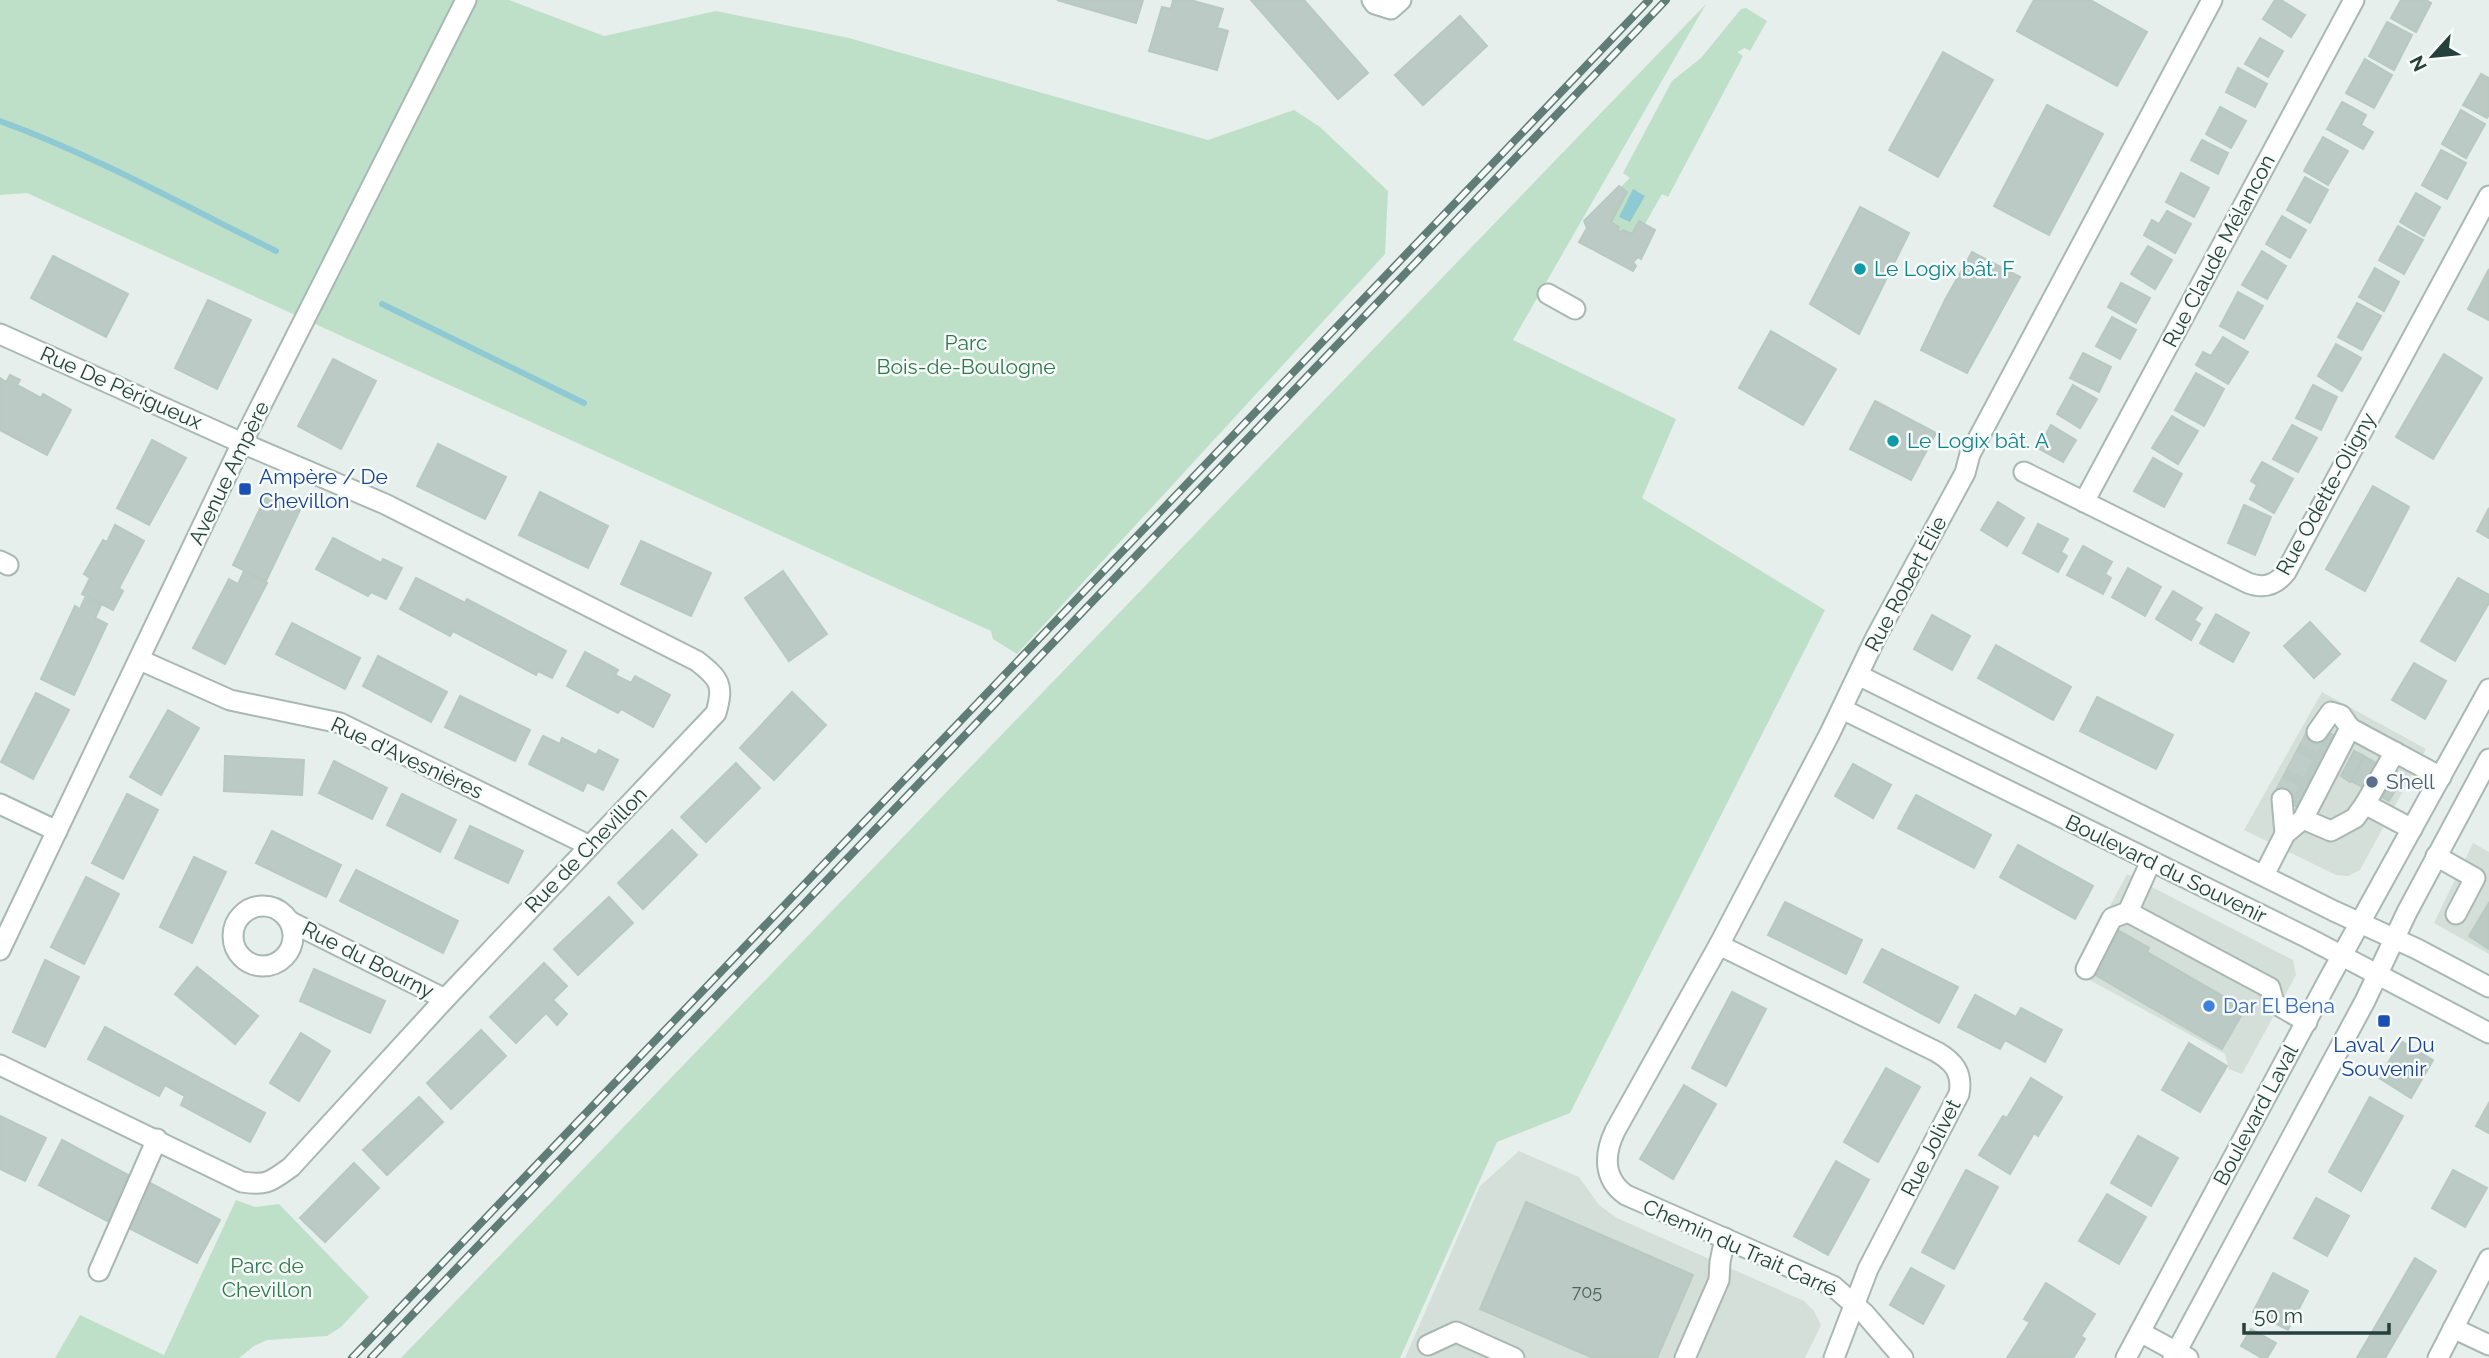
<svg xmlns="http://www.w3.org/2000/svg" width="2489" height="1358" font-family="Raleway,sans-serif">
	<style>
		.built { fill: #d4dfda }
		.green { fill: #bfe0c8 }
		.water { fill: #8ec9d4 }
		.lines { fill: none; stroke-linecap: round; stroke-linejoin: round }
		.stream { stroke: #8ec9d4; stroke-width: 6 }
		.building { fill: #bbcac4; stroke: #b8c9c2; stroke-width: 2 }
		.minor-tunnel { stroke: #bfccc8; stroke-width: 19; stroke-dasharray: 19 10; stroke-linecap: butt }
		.minor-casing { stroke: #a8b8b2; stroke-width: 23 }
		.minor { stroke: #fff; stroke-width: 19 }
		.rail-casing { stroke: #5f7d75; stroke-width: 8 }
		.rail { stroke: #f7fbf9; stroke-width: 5; stroke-dasharray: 16; stroke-linecap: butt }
		.culture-dot { fill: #0f9aa8; stroke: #f7fbf9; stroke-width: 2.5 }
		.transit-dot { fill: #1a4fb4; stroke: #f7fbf9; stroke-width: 2.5 }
		.service-dot { fill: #5c6f8a; stroke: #f7fbf9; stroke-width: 2.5 }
		.shop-dot { fill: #3f7fe0; stroke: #f7fbf9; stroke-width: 2.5 }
		.labels { text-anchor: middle; stroke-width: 5; stroke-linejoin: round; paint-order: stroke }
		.number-label { font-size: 18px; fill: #4a645c }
		.street-label { font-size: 21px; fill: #24423a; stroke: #f7fbf9 }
		.culture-label { font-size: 21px; fill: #0d838f; stroke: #f7fbf9; text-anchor: start }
		.park-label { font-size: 21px; fill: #2d7a4b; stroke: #f7fbf9 }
		.transit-label { font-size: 21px; fill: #164399; stroke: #f7fbf9; text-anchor: start }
		.service-label { font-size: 21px; fill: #4e5e75; stroke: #f7fbf9; text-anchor: start }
		.shop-label { font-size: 21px; fill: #366cbe; stroke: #f7fbf9; text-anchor: start }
	</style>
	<rect width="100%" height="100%" fill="#e6efeb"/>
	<!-- built -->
	<g class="built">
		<path d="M2322 692 2426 749 2360 870 2348 876 2336 875 2244 830Z"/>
		<path d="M2473 843 2489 852V954L2434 923Z"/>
		<path d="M2127 874 2293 960 2296 975 2242 1074 2229 1069 2225 1054 2075 972Z"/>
		<path d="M1519 1151 1579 1177 1599 1205 1617 1218 1804 1301 1814 1311 1821 1325 1805 1358H1405L1480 1186Z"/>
	</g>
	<!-- green -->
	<g class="green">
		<path d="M0 0H509L604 36 716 11 849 38 1208 140 1294 110 1320 127 1388 191 1385 254 1017 654 993 639 991 631 27 193 0 195Z"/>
		<path d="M1706 4 1513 340 1676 419 1642 498 1825 610 1570 1113 1497 1142 1400 1358H401Z"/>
		<path d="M1746 8 1767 21 1750 51 1745 48 1737 52 1743 56 1668 197 1662 194 1645 224 1655 230 1641 259 1638 257 1633 262 1636 266 1633 271 1579 242 1587 228 1585 222 1630 178 1623 173 1672 81 1701 58 1741 9Z"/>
		<path d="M236 1200 255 1207 279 1204 369 1297 341 1327 327 1336 267 1340 254 1346 239 1358H55L80 1315 164 1355Z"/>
	</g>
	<!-- water -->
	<path class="water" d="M1633 189 1645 196 1630 222 1619 217Z"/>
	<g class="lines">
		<!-- stream -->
		<g class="stream">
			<path d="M0 121C96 156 185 206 276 251"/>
			<path d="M382 304 584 403"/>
		</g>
	</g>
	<!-- building -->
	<g class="building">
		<path d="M1057 0H1143L1136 23Z"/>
		<path d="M1173 0H1190L1223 9 1217 28 1228 31 1217 70 1149 51 1162 7 1171 9Z"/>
		<path d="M1251 0H1304L1368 73 1338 99Z"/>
		<path d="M2034 0H2090L2147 32 2117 86 2017 31Z"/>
		<path d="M2275 0H2281L2305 15 2291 37 2263 19Z"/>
		<path d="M2401 0H2426L2431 3 2416 32 2391 18Z"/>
		<path d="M1460 16 1487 46 1423 105 1395 75Z"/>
		<path d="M2387 22 2412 35 2394 70 2369 56Z"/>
		<path d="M2260 38 2283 51 2268 77 2245 64Z"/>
		<path d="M1943 52 1993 80 1938 177 1889 150Z"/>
		<path d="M2365 59 2392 75 2374 108 2346 93Z"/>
		<path d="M2238 68 2267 84 2255 107 2226 92Z"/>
		<path d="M2481 74 2489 78V115L2487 118 2463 105Z"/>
		<path d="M2342 102 2366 115 2361 125 2373 132 2363 149 2327 129Z"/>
		<path d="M2047 105 2103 134 2049 235 1994 206Z"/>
		<path d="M2220 107 2246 121 2231 148 2206 134Z"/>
		<path d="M2461 110 2485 124 2466 158 2442 144Z"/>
		<path d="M2323 137 2348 151 2328 185 2304 171Z"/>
		<path d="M2202 140 2228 153 2218 174 2191 160Z"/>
		<path d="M2441 150 2466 163 2447 199 2422 185Z"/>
		<path d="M2181 173 2209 188 2194 217 2166 202Z"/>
		<path d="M2305 177 2328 190 2310 223 2287 210Z"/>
		<path d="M1619 186 1627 192 1611 222 1619 227 1617 230 1621 232 1623 230 1632 234 1639 221 1655 230 1641 259 1638 257 1633 262 1636 266 1633 271 1579 242 1587 228 1584 221Z"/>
		<path d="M2416 193 2440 207 2424 236 2400 222Z"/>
		<path d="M1860 207 1909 233 1859 334 1810 304Z"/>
		<path d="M2167 211 2191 224 2175 253 2144 235 2152 220 2159 224Z"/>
		<path d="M2282 216 2306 230 2290 258 2266 244Z"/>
		<path d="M2398 226 2423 240 2404 274 2379 260Z"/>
		<path d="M2148 246 2172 260 2155 289 2131 274Z"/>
		<path d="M2262 251 2286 266 2267 299 2242 285Z"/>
		<path d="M1972 252 2020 277 1967 373 1921 350 1945 300Z"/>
		<path d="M53 256 128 294 106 337 31 298Z"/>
		<path d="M2375 268 2399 282 2384 311 2359 297Z"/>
		<path d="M2489 269V320L2468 309Z"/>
		<path d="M2121 283 2150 298 2136 323 2108 307Z"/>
		<path d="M2238 292 2263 306 2244 339 2220 326Z"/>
		<path d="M208 300 251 320 217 389 175 368Z"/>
		<path d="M2357 303 2381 316 2362 350 2338 337Z"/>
		<path d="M2112 317 2136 330 2120 359 2096 346Z"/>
		<path d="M1771 331 1836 369 1803 425 1739 388Z"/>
		<path d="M2223 337 2248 352 2228 384 2196 365 2203 352 2211 356Z"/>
		<path d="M2336 344 2361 358 2342 391 2318 376Z"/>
		<path d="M2083 353 2111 367 2099 392 2070 378Z"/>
		<path d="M2444 354 2482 378 2433 459 2396 437Z"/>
		<path d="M333 359 376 381 341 449 298 426Z"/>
		<path d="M2196 373 2224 389 2204 426 2175 410Z"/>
		<path d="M10 375 20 380 17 385 41 398 43 394 71 410 47 455 0 430V378L6 382Z"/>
		<path d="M2073 385 2097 399 2080 428 2057 414Z"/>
		<path d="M2313 385 2337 397 2321 430 2296 418Z"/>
		<path d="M1875 401 1936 433 1911 480 1850 449Z"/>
		<path d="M2172 416 2198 431 2178 464 2152 448Z"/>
		<path d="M2051 425 2076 440 2063 462 2038 448Z"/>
		<path d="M2292 425 2317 438 2298 472 2273 459Z"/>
		<path d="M152 440 186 458 149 525 117 508Z"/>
		<path d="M438 444 506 477 485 519 417 486Z"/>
		<path d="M2153 458 2182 474 2164 507 2134 491Z"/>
		<path d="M2262 462 2293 479 2274 513 2250 499 2257 485 2251 481Z"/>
		<path d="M2373 486 2409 507 2365 591 2326 569Z"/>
		<path d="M540 492 608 526 588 568 519 535Z"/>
		<path d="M267 494 300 510 266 581 233 565Z"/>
		<path d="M1998 502 2024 518 2007 546 1981 530Z"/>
		<path d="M2244 505 2271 517 2255 555 2228 543Z"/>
		<path d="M2489 508V538L2477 531Z"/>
		<path d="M2038 524 2068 539 2061 552 2067 556 2058 572 2023 553Z"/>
		<path d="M115 525 144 541 119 588 123 591 113 610 82 594 90 578 84 574 103 540 107 542Z"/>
		<path d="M333 538 381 563 383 559 402 568 386 599 371 592 368 596 316 569Z"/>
		<path d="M641 541 711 573 691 616 621 584Z"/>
		<path d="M2083 546 2112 562 2105 574 2111 578 2103 594 2067 575Z"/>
		<path d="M2128 568 2161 587 2145 616 2112 597Z"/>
		<path d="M244 571 267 583 225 664 193 648 229 579 238 584Z"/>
		<path d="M783 571 827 634 789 661 745 598Z"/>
		<path d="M416 578 465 603 467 599 566 651 552 678 538 671 536 675 453 631 450 636 400 609Z"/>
		<path d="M2458 578 2489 595V603L2455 661 2421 641Z"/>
		<path d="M2173 591 2202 608 2194 620 2200 624 2191 640 2156 619Z"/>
		<path d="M85 598 101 605 95 618 107 624 74 695 41 679 75 606 80 609Z"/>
		<path d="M2216 614 2249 633 2233 662 2200 643Z"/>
		<path d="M1932 615 1970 636 1952 670 1914 649Z"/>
		<path d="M2310 622 2340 654 2314 678 2284 646Z"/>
		<path d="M292 623 360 658 345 689 276 654Z"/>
		<path d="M1996 645 2071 687 2053 720 1978 678Z"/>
		<path d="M585 652 618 670 615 675 631 683 635 676 670 695 653 727 621 709 618 713 567 686Z"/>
		<path d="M378 656 447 692 431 722 363 686Z"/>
		<path d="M2414 663 2446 681 2425 719 2392 700Z"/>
		<path d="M792 692 826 725 774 780 740 748Z"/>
		<path d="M36 693 69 710 33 779 1 762Z"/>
		<path d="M460 696 530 730 515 761 445 727Z"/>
		<path d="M2097 697 2173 735 2156 769 2080 731Z"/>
		<path d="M168 710 199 728 161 795 130 777Z"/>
		<path d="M2309 728 2327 738 2329 733 2335 736 2297 807 2274 794Z"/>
		<path d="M543 736 560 744 562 738 596 755 599 750 618 760 603 790 587 782 583 791 529 764Z"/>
		<path d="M2354 751 2364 756 2350 782 2341 776Z"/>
		<path d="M225 756 304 760 302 795 224 791Z"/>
		<path d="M2364 756 2402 778 2389 801 2351 781Z"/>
		<path d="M334 761 387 788 372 819 319 793Z"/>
		<path d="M736 763 760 788 706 842 681 817Z"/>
		<path d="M1853 764 1891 785 1873 818 1835 796Z"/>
		<path d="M127 794 158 810 123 879 92 863Z"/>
		<path d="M402 794 456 820 440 852 387 825Z"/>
		<path d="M1916 795 1991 835 1974 868 1898 828Z"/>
		<path d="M470 826 523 851 508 883 455 858Z"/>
		<path d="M672 830 697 855 643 909 618 883Z"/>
		<path d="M272 831 341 865 326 897 256 863Z"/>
		<path d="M2018 845 2093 886 2075 919 2000 877Z"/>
		<path d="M194 857 226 872 192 943 160 927Z"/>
		<path d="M356 870 458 921 443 953 340 901Z"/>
		<path d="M86 877 119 894 84 964 51 947Z"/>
		<path d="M609 897 633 923 578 975 554 949Z"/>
		<path d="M1785 902 1862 940 1846 974 1768 935Z"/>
		<path d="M2489 903V949L2469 936Z"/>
		<path d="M2118 930 2149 948 2147 952 2245 1009 2222 1049 2092 973Z"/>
		<path d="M1882 949 1958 987 1939 1023 1864 982Z"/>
		<path d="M45 960 79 977 45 1047 13 1032Z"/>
		<path d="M544 963 567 986 553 1000 567 1014 557 1025 546 1013 516 1043 490 1017Z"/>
		<path d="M197 967 258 1016 235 1044 175 994Z"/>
		<path d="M314 969 385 1001 370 1033 300 1001Z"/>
		<path d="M1732 992 1766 1009 1726 1086 1692 1068Z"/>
		<path d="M1975 995 2016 1017 2021 1008 2062 1030 2045 1062 2005 1040 2000 1049 1958 1027Z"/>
		<path d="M105 1027 265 1113 250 1142 181 1105 185 1096 165 1085 159 1096 88 1059Z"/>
		<path d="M481 1030 506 1056 451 1109 427 1083Z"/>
		<path d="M301 1033 330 1051 299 1101 270 1083Z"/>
		<path d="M2401 1041 2433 1060 2411 1098 2379 1078Z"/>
		<path d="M2189 1043 2227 1066 2200 1112 2162 1090Z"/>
		<path d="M1886 1068 1920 1087 1878 1162 1844 1142Z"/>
		<path d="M2031 1078 2062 1097 2038 1136 2034 1133 2010 1174 1979 1155 2003 1116 2007 1118Z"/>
		<path d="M1684 1085 1716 1104 1673 1179 1640 1159Z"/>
		<path d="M419 1097 443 1122 387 1175 363 1150Z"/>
		<path d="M2370 1097 2403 1116 2361 1191 2329 1172Z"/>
		<path d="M2489 1103V1133L2476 1126Z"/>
		<path d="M0 1116 46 1138 25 1181 0 1169Z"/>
		<path d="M2138 1136 2178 1158 2151 1206 2111 1183Z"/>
		<path d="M62 1140 132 1177 109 1222 39 1185Z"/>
		<path d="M1836 1161 1869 1180 1828 1255 1794 1236Z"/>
		<path d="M354 1163 379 1188 325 1242 300 1218Z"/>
		<path d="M1966 1170 1998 1187 1954 1269 1922 1252Z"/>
		<path d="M2453 1170 2487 1188 2465 1227 2432 1208Z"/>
		<path d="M150 1183 220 1220 197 1263 127 1227Z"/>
		<path d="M2107 1194 2146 1217 2119 1264 2079 1241Z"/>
		<path d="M2316 1198 2349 1216 2327 1256 2294 1238Z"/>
		<path d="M1526 1202 1693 1275 1657 1358H1593L1480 1309Z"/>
		<path d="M2415 1258 2436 1271 2385 1358H2357Z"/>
		<path d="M1911 1268 1944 1286 1923 1324 1890 1305Z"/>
		<path d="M2273 1273 2308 1291 2288 1330 2253 1312Z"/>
		<path d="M2046 1283 2095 1314 2081 1336 2085 1339 2073 1358H2007L2030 1322 2024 1319Z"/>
		<path d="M2251 1329 2276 1343 2267 1358H2262L2241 1346Z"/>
	</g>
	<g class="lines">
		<!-- minor-tunnel -->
		<path class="minor-tunnel" d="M2282 799 2317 732"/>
		<!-- minor casing -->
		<g class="minor-casing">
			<g id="minor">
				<path d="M1372 0 1375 4 1391 9 1401 0"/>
				<path d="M1548 294 1575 309"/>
				<path d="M0 334 242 443 385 504 697 661C720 679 724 685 716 713L445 999 291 1167C271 1181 268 1186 242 1182L0 1065"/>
				<path d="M2024 472 2248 583C2264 589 2276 585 2286 572L2489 196"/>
				<path d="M2084 502 2354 0"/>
				<path d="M0 561 8 565"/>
				<path d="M140 660 230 700 340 723 590 846"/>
				<path d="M1858 675 2334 911 2417 949 2489 987"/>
				<path d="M1842 709 2308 938 2489 1033"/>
				<path d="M2317 732 2331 712 2341 715 2350 728"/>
				<path d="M2282 799 2285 834"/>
				<path d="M0 804 57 831"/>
				<path d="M2365 804 2395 752"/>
				<path d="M2303 819 2331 831 2355 818 2365 804 2412 829"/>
				<path d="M2436 856 2475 878 2456 914"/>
				<path d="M2151 861 2128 912 2270 988 2274 1003 2307 1022"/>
				<path d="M2264 875 2285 834 2303 819 2350 728 2441 777"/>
				<circle cx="263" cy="936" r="30"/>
				<path d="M291 922 445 999"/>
				<path d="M1719 945 1937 1052C1954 1062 1963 1073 1959 1094L1868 1269 1834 1358"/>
				<path d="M0 950 242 443 466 0"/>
				<path d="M2086 969 2112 918 2128 912"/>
				<path d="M99 1271 157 1139"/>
				<path d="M2453 1328 2489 1345"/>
				<path d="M2140 1332 2188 1358"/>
				<path d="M1428 1345 1456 1332 1514 1358"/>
				<path d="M1685 1358 1719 1280 1720 1262 1725 1238"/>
				<path d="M1903 1358 1865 1314 1833 1286 1626 1195C1603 1179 1604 1154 1615 1131L1719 945 1829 735 1876 637 1965 473 1970 454 2212 0"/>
				<path d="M2126 1358 2330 977 2489 689"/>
				<path d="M2173 1358 2365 1001 2407 912 2489 759"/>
				<path d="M2438 1358 2489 1259"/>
			</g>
		</g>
		<!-- minor -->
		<use href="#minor" class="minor"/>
		<!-- rail casing -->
		<g class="rail-casing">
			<g id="rail">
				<path d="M352 1358 1649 0"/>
				<path d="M371 1358 1666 0"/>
			</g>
		</g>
		<!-- rail -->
		<use href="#rail" class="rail"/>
	</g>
	<!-- markers -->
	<g class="culture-dot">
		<circle cx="1860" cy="269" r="7"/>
		<circle cx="1893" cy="441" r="7"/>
	</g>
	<g class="transit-dot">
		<rect x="238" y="482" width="14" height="14" rx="3.5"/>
		<rect x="2377" y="1014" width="14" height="14" rx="3.5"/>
	</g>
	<circle class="service-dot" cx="2372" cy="782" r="7"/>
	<circle class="shop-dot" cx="2209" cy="1006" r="7"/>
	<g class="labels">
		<!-- number labels -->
		<g class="number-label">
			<text x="1587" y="1298">705</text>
		</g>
		<!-- street labels -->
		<g class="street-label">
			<text transform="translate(2219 251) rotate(-62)" y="7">Rue Claude Mélancon</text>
			<text transform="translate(121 388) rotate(24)" y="7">Rue De Périgueux</text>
			<text transform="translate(229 473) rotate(-64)" y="7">Avenue Ampère</text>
			<text transform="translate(2326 494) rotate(-61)" y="7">Rue Odette-Oligny</text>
			<text transform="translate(1906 584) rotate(-62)" y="7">Rue Robert Élie</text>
			<text transform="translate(407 758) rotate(25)" y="7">Rue d'Avesnières</text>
			<text transform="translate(586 850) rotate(-46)" y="7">Rue de Chevillon</text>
			<text transform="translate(2166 869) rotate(26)" y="7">Boulevard du Souvenir</text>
			<text transform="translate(368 960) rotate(27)" y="7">Rue du Bourny</text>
			<text transform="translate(2256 1115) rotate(-62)" y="7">Boulevard Laval</text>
			<text transform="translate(1931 1148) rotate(-63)" y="7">Rue Jolivet</text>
			<text transform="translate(1740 1248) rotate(24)" y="7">Chemin du Trait Carré</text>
		</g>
		<!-- culture labels -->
		<g class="culture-label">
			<text x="1874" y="276">Le Logix bât. F</text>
			<text x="1907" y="448">Le Logix bât. A</text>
		</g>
		<!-- park labels -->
		<g class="park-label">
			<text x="966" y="350">Parc<tspan x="966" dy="24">Bois-de-Boulogne</tspan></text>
			<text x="267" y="1273">Parc de<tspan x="267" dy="24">Chevillon</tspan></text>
		</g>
		<!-- transit labels -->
		<g class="transit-label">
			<text x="259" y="484">Ampère / De<tspan x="259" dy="24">Chevillon</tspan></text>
			<text x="2384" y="1052" text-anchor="middle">Laval / Du<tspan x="2384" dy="24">Souvenir</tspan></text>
		</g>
		<!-- service labels -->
		<g class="service-label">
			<text x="2386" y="789">Shell</text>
		</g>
		<!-- shop labels -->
		<g class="shop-label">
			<text x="2223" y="1013">Dar El Bena</text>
		</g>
	</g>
	<!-- north arrow -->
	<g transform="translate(2433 56) rotate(243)" stroke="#f7fbf9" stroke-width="5" paint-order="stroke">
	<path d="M0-5L12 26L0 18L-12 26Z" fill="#24423a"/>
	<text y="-10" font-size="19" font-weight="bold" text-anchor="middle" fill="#24423a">N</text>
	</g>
	<!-- scale -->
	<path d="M2244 1323v10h145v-10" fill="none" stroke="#24423a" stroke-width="3.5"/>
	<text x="2254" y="1323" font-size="21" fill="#24423a" stroke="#f7fbf9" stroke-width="5" paint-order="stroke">50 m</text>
</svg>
